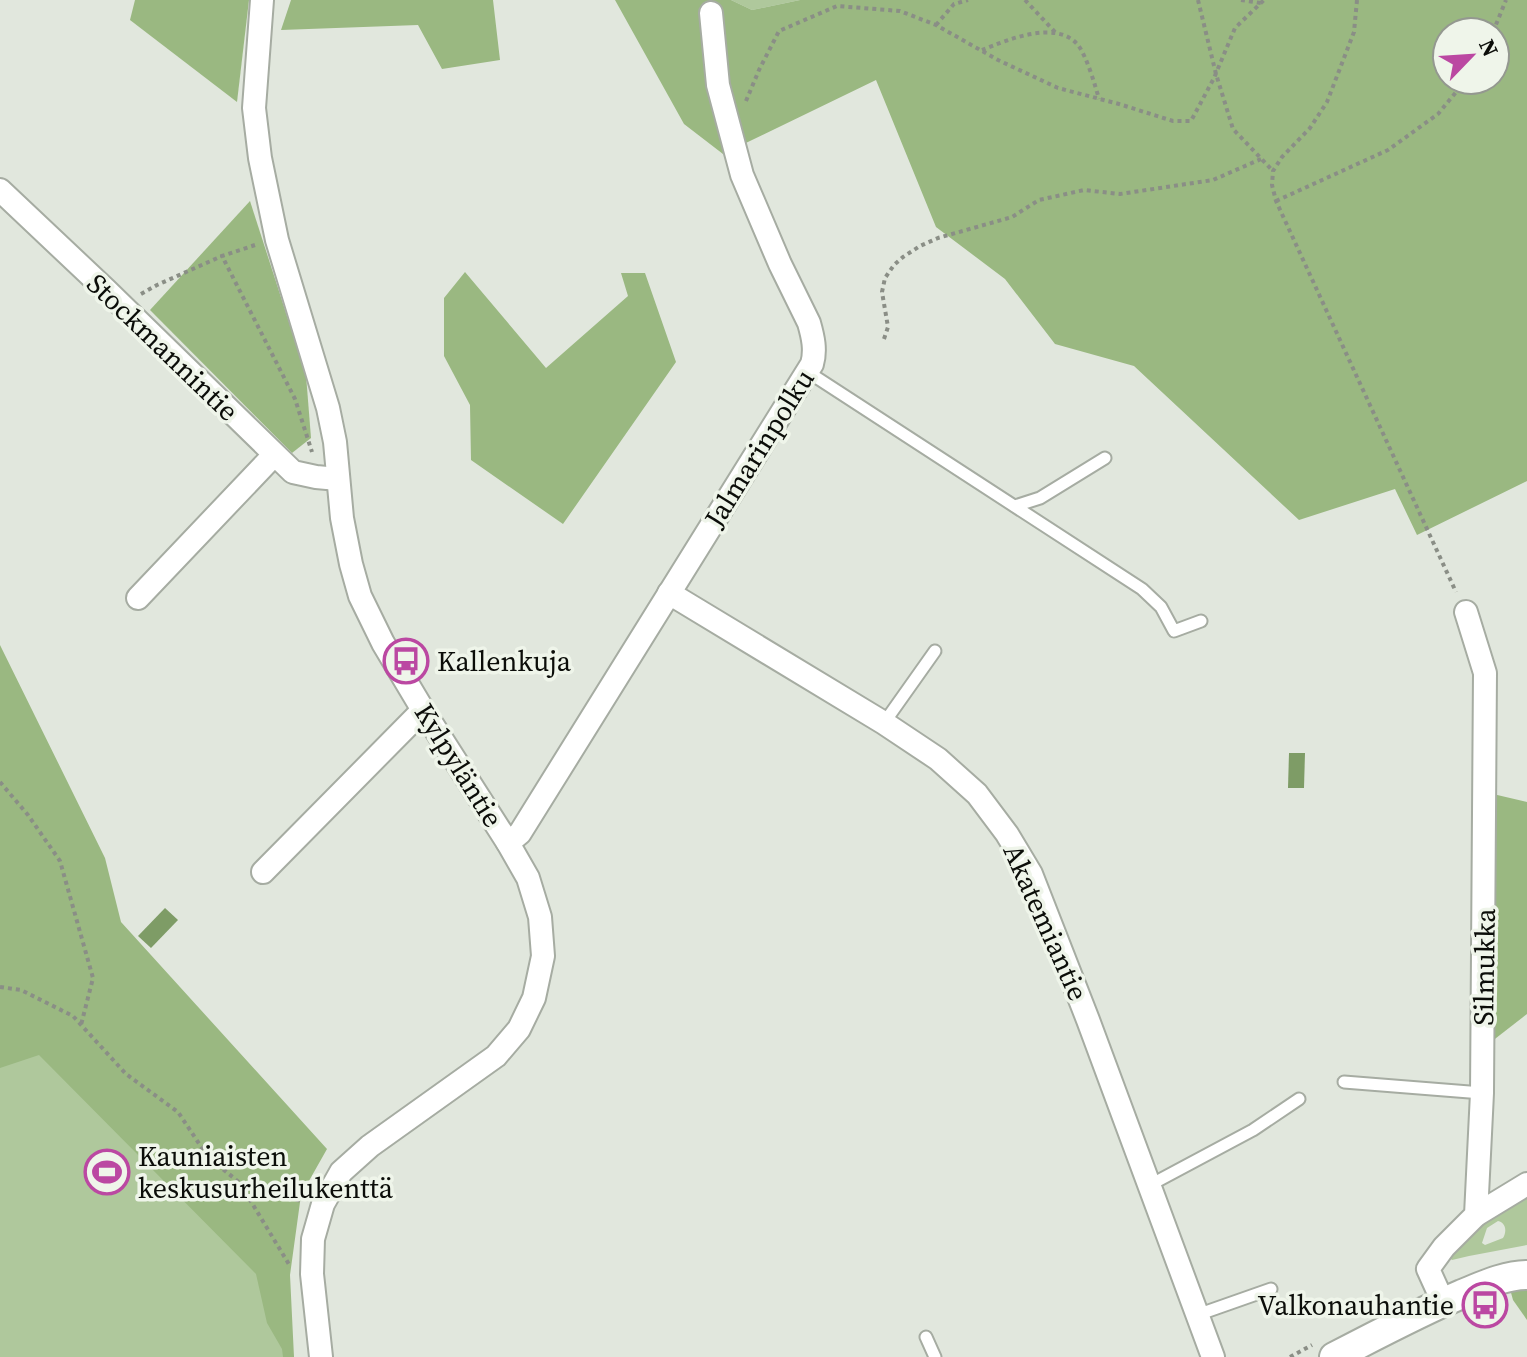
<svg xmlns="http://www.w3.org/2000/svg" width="1527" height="1357" font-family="'Source Serif 4',serif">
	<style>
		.green { fill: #afc89c; fill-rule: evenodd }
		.forest { fill: #9ab881; fill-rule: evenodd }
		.water { fill: #7e9c66 }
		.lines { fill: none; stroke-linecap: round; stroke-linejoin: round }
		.service-casing { stroke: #a6aca2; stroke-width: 15 }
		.minor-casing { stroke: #a6aca2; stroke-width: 26 }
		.tertiary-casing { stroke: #a6aca2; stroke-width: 32 }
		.path { stroke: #8a8e86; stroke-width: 4; stroke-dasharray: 4 4; stroke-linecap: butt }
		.service { stroke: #fff; stroke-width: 11 }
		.minor { stroke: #fff; stroke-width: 22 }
		.tertiary { stroke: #fff; stroke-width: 28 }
		.labels { text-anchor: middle; stroke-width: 7; stroke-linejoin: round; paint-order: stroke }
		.street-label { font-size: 28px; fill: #0b0d09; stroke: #eff5ea }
		.poi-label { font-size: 28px; fill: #0b0d09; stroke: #eff5ea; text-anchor: start }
	</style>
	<rect width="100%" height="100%" fill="#e1e7dd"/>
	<!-- green -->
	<g class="green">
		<path d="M731 0H800L752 10Z"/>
		<path d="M0 991 234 1197 294 1357H0Z"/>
		<path d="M1527 1195V1245L1469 1256 1452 1260 1449 1257 1474 1228ZM1498 1221C1506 1223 1507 1231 1503 1238L1485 1245 1482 1243 1487 1228Z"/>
	</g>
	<!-- forest -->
	<g class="forest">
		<path d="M135 0H249L237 102 130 20Z"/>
		<path d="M291 0H493L500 60 442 69 418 25 281 30Z"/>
		<path d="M615 0H731L752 10 800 0H1527V481L1417 535 1395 489 1299 520 1134 366 1055 344 1005 279 936 227 876 80 723 154 684 124ZM1447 32H1495V80H1447Z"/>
		<path d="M250 201 306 375 311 438 292 453 150 310Z"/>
		<path d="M465 272 546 368 628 296 621 273H645L676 362 563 524 471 460 470 405 444 356V298Z"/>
		<path d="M0 645 105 858 121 922 327 1149 301 1195 290 1275 294 1357H283L282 1349 267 1323 256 1274 39 1055 0 1068Z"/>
		<path d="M1493 794 1527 802V1014L1491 1042Z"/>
		<path d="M1527 1288V1320L1513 1300 1510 1289Z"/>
	</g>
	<!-- water -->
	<g class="water">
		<path d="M1289 753H1305L1304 788H1288Z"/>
		<path d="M165 908 178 920 151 948 138 936Z"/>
	</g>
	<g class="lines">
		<!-- service casing -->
		<g class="service-casing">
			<g id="service">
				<path d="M808 372 1142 589 1161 607 1174 631 1201 621"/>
				<path d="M1015 506 1040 498 1105 458"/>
				<path d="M884 723 935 651"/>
				<path d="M1344 1082 1482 1093"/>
				<path d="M1150 1185 1253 1130 1299 1099"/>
				<path d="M1197 1315 1271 1289"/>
				<path d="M926 1337 935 1357"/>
			</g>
		</g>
		<!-- minor casing -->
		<g class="minor-casing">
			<g id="minor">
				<path d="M262 0 254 108 260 158 277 240 328 408 335 442 342 518 351 564 360 596 383 643 423 710 508 843 528 878 540 917 543 956 534 998 519 1029 496 1056 370 1146 341 1172 323 1204 313 1239 312 1274 321 1357"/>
				<path d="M0 190 106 290 293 472 316 477 338 479"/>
				<path d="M669 593 884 723 938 759 977 794 1007 834 1031 874 1088 1020 1213 1357"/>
				<path d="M138 598 274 455"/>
				<path d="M508 843 520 833 812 364C816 350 813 337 809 323L780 264 742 175 718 85 711 13"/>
				<path d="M263 872 423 710"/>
				<path d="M1476 1215 1527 1184"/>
				<path d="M1443 1302 1428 1269 1444 1247 1476 1215 1482 1093 1485 673 1466 612"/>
			</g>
		</g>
		<!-- tertiary casing -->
		<g class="tertiary-casing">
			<path id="tertiary" d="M1334 1357C1376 1335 1418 1313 1462 1294 1482 1286 1505 1275 1527 1275"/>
		</g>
		<!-- path -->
		<g class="path">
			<path d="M1025 0 1055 32"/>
			<path d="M1198 0 1216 74 1233 129 1273 171"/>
			<path d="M1241 0 1261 3"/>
			<path d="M1357 0 1354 32 1327 102 1310 128 1282 157 1273 171 1272 185 1276 201 1456 592"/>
			<path d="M936 25 954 4 968 0"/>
			<path d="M1493 32 1506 0"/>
			<path d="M982 50C1007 40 1056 19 1078 45 1087 57 1095 85 1099 99"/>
			<path d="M746 101 759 70 779 31 837 6 900 11 936 25 998 60 1058 88 1119 104 1173 121H1191L1214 78 1235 28 1264 0"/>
			<path d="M1276 201 1388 150 1438 114 1466 80"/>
			<path d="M255 245 222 256 295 399 312 452"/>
			<path d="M141 294 157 285 222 256"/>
			<path d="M884 339 888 327 882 292 885 278 894 265 903 257 920 246 938 238 1012 217 1039 200 1084 190 1120 194 1213 180 1261 159"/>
			<path d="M0 782 28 815 60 861 93 978 81 1025"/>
			<path d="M0 987 21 990 73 1016 126 1074 178 1112 208 1157 240 1183 301 1201"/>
			<path d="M241 1185 290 1266"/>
			<path d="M1290 1357 1312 1345"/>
		</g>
		<!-- service -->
		<use href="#service" class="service"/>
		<!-- minor -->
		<use href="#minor" class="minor"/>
		<!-- tertiary -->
		<use href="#tertiary" class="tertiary"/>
	</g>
	<!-- icons -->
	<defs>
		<g id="bus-ring" transform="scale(2.3)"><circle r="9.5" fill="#eff5ea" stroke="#bb48a2" stroke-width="1.5"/><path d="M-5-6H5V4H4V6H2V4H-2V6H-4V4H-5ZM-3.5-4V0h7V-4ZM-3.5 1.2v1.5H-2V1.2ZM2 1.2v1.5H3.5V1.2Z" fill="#bb48a2"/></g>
		<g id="stadium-ring" transform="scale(2.3)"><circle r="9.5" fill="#eff5ea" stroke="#bb48a2" stroke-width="1.5"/><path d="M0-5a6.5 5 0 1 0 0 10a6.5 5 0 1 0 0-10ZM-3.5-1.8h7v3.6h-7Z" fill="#bb48a2"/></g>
	</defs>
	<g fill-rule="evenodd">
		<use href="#bus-ring" x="406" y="661"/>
		<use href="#stadium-ring" x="107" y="1172"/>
		<use href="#bus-ring" x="1485" y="1305"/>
	</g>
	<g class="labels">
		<!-- street labels -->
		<g class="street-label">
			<text transform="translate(163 347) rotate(44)" y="10">Stockmannintie</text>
			<text transform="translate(759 448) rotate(-58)" y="10">Jalmarinpolku</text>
			<text transform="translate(459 765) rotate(58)" y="10">Kylpyläntie</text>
			<text transform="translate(1046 922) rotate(66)" y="10">Akatemiantie</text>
			<text transform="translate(1484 967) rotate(-89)" y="10">Silmukka</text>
		</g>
		<!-- poi labels -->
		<g class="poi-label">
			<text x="437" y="671">Kallenkuja</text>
			<text x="138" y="1166">Kauniaisten<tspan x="138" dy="32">keskusurheilukenttä</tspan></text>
			<text x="1454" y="1315" text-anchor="end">Valkonauhantie</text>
		</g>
	</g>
	<!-- north arrow -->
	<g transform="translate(1471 56) rotate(65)"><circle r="38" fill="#eff5ea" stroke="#949890" stroke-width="2"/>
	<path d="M0-6L14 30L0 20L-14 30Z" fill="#bb48a2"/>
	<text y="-12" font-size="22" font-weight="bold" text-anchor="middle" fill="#0b0d09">N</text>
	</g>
</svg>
